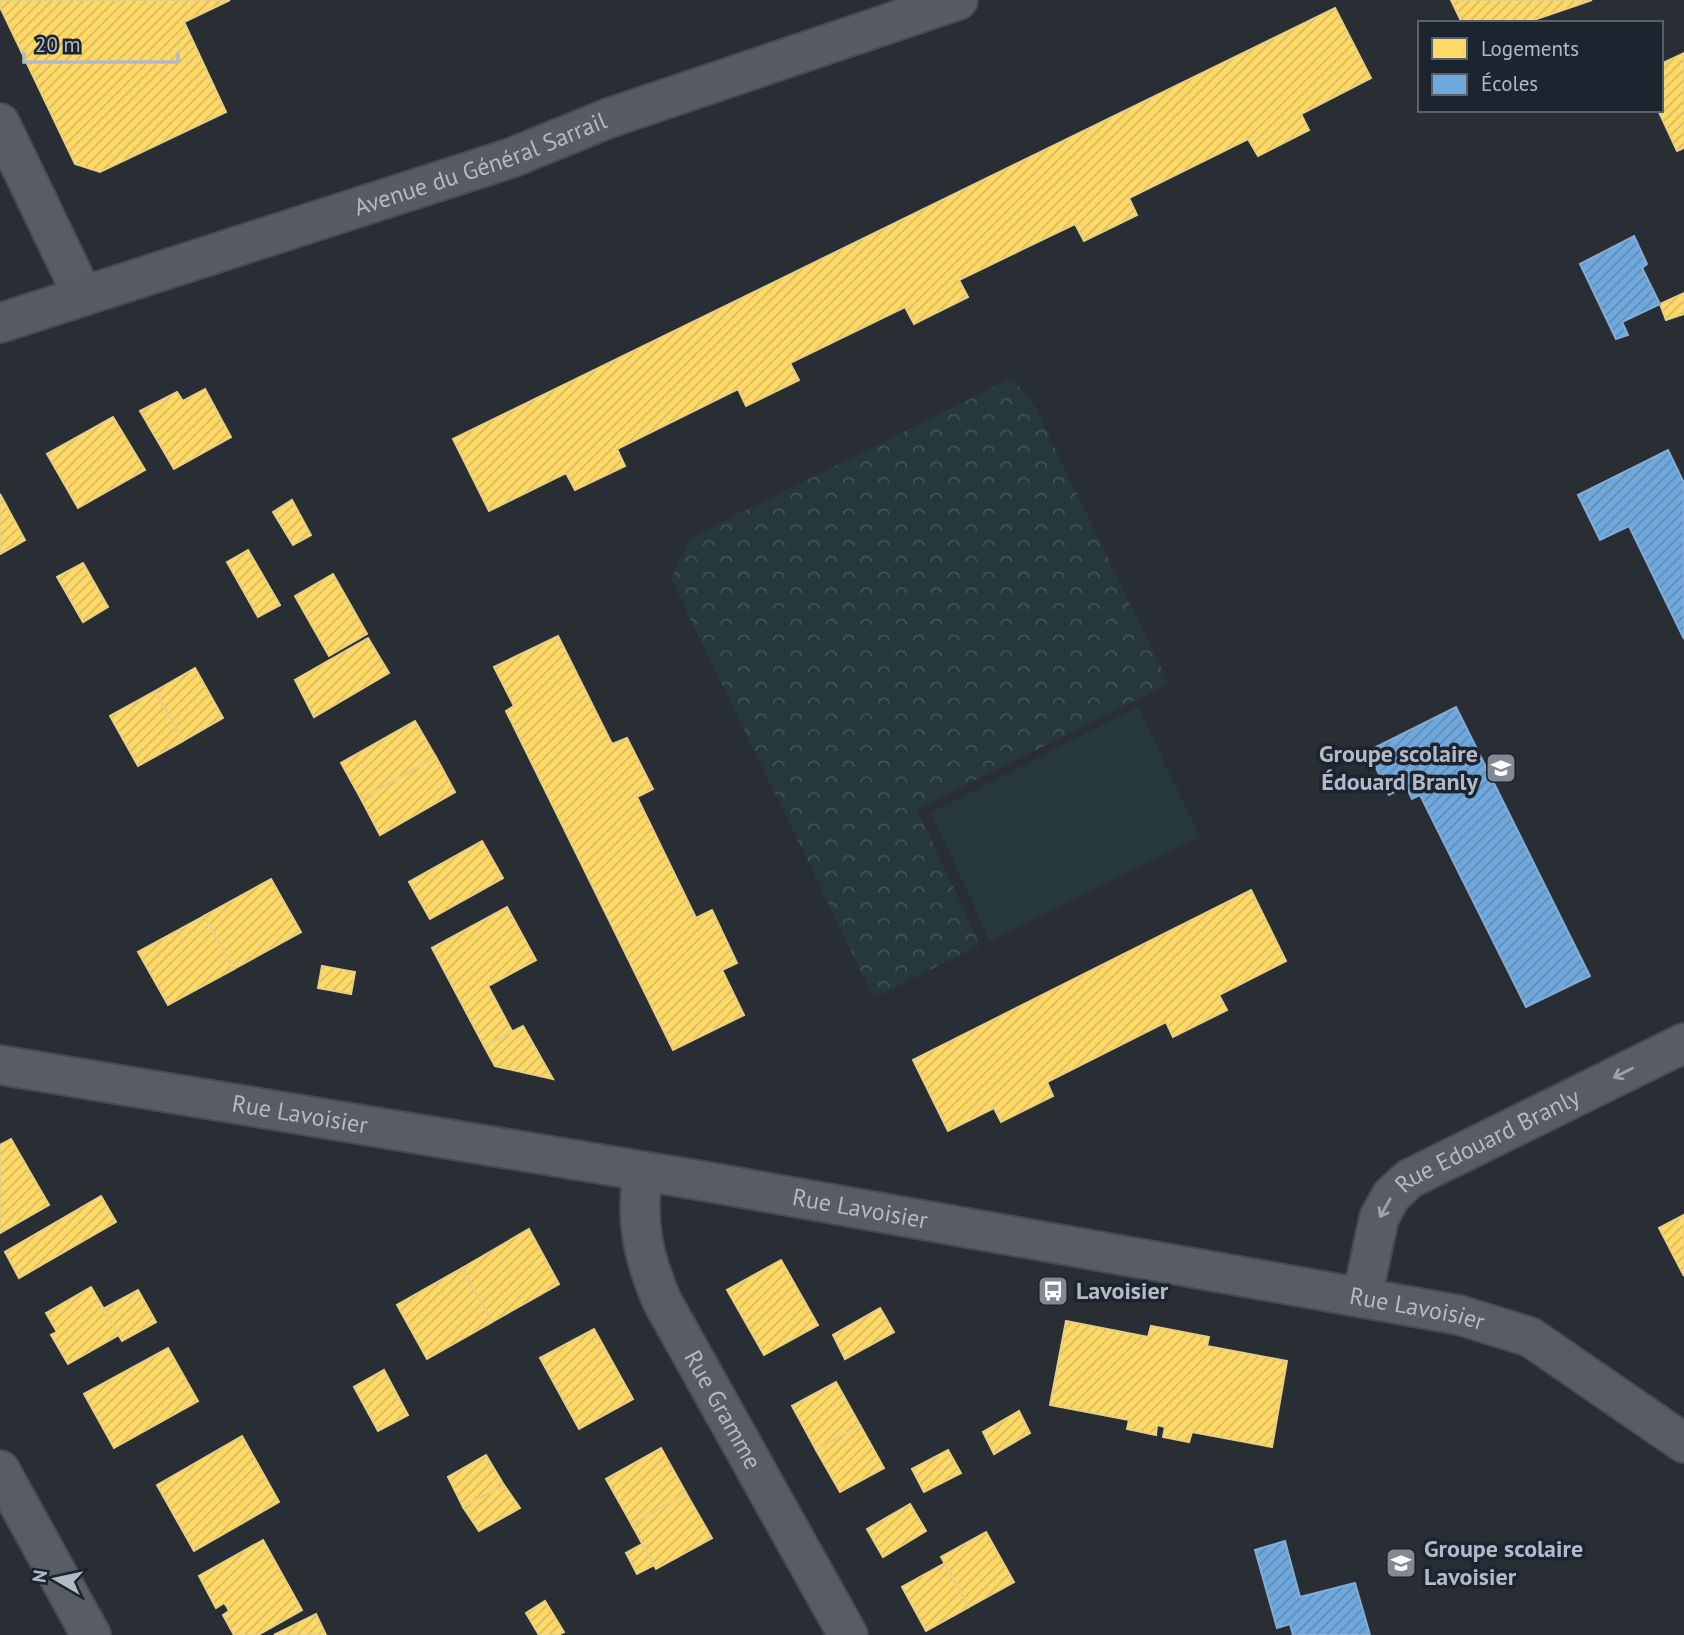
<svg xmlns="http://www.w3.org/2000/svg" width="1684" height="1635" font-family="'PT Sans',sans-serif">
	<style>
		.green { fill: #26383b }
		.park { fill: url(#park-crowns) }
		.homes { fill: url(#homes-hatch); stroke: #e8d083; stroke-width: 2 }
		.schools { fill: url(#schools-hatch); stroke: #83add6; stroke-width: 2 }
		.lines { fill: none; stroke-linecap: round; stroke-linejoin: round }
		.minor-casing { stroke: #474a50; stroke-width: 42 }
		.secondary-casing { stroke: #474a50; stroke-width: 42 }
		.minor { stroke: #585c63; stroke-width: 38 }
		.secondary { stroke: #575b62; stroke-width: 38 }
		.oneway { stroke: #9ca2ae }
		.labels { text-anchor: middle; stroke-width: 7; stroke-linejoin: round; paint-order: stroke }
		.street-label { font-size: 24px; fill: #b2bac7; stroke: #1c2430 }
		.poi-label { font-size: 24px; font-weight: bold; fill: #b2bac7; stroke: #1c2430; text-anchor: start }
	</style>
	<defs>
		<pattern id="park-crowns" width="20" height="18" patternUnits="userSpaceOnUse" patternTransform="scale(1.75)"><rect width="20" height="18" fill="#26383b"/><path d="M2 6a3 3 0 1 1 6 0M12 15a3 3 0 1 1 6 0" fill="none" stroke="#435356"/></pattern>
		<pattern id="homes-hatch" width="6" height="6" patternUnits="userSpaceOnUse" patternTransform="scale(1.75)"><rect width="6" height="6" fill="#ffd966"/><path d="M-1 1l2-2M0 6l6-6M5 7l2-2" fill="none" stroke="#d7b95e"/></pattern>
		<pattern id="schools-hatch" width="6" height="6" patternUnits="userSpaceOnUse" patternTransform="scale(1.75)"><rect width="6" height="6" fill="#6fa8dc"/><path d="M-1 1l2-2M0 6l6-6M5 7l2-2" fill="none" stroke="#608cb4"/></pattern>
	</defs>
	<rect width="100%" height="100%" fill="#292e35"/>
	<!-- green -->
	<path class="green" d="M1138 707 1200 837 990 941 931 812Z"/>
	<!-- park -->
	<path class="park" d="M1012 378 1035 407 1169 684 917 809 980 945 874 998 671 579 692 537Z"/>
	<!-- homes -->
	<g class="homes">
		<path d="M0 0H230L184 22 226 112 100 172 75 164 0 7Z"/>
		<path d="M1451 0H1592L1525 23H1462Z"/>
		<path d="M1335 8 1371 78 1301 114 1309 130 1258 156 1248 139 1129 198 1137 215 1084 241 1075 224 959 280 968 297 914 324 905 307 790 363 799 380 746 406 738 389 617 449 625 466 575 490 566 473 489 511 453 439Z"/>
		<path d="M1684 53V148L1677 151 1658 110H1661V64Z"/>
		<path d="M1684 293V314L1666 320 1660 304Z"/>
		<path d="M205 389 231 437 174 469 140 411 177 392 183 401Z"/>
		<path d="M113 417 145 470 78 508 47 454Z"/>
		<path d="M0 494 25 540 0 554Z"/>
		<path d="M292 500 311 535 293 545 273 512Z"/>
		<path d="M248 550 280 605 258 617 227 562Z"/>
		<path d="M83 563 108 607 83 622 57 577Z"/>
		<path d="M333 574 367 634 329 656 295 596Z"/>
		<path d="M558 636 612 744 627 738 653 789 637 797 696 918 712 910 737 963 722 970 744 1015 673 1050 506 711 514 706 494 667Z"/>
		<path d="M368 638 389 673 314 717 295 680Z"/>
		<path d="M195 668 223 718 183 741 155 691Z"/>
		<path d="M155 691 183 741 138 766 110 716Z"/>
		<path d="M415 721 436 757 361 799 341 763Z"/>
		<path d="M436 757 455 792 380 835 361 799Z"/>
		<path d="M482 841 503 878 430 919 409 882Z"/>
		<path d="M271 879 301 932 234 969 204 916Z"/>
		<path d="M1251 890 1286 961 1219 995 1227 1010 1173 1037 1166 1022 1047 1082 1053 1096 1001 1122 994 1108 948 1131 913 1060Z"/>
		<path d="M507 907 536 960 488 986 512 1031 484 1046 432 948Z"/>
		<path d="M204 916 234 969 168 1005 138 952Z"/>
		<path d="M322 966 355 972 351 994 318 988Z"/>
		<path d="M523 1026 553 1079 495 1066 484 1046Z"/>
		<path d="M11 1139 49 1205 0 1233V1145Z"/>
		<path d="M101 1196 116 1222 19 1278 5 1252Z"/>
		<path d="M1684 1215V1276L1659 1228Z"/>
		<path d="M529 1229 559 1284 492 1322 462 1268Z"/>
		<path d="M781 1260 818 1325 764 1355 727 1290Z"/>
		<path d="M462 1268 492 1322 427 1359 397 1305Z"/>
		<path d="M91 1287 119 1335 68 1364 51 1335 57 1332 46 1313Z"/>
		<path d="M138 1290 156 1322 122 1341 103 1309Z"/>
		<path d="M880 1308 894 1332 845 1359 833 1335Z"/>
		<path d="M1066 1321 1148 1337 1151 1326 1209 1337 1207 1346 1287 1361 1272 1447 1192 1432 1189 1442 1163 1437 1165 1427 1157 1425 1156 1435 1127 1429 1129 1420 1050 1405Z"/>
		<path d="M594 1329 633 1399 579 1429 540 1358Z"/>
		<path d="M168 1348 198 1401 114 1448 84 1394Z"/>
		<path d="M384 1370 408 1415 378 1431 354 1387Z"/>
		<path d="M836 1382 860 1425 816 1450 792 1406Z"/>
		<path d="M1019 1411 1030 1433 994 1454 983 1432Z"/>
		<path d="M860 1425 884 1468 840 1492 816 1450Z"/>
		<path d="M242 1436 279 1502 194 1551 157 1485Z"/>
		<path d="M661 1448 686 1493 632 1525 606 1479Z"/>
		<path d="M948 1450 961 1473 924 1492 912 1469Z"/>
		<path d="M486 1455 504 1485 463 1507 448 1477Z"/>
		<path d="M504 1485 520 1508 479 1531 463 1507Z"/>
		<path d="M686 1493 712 1538 656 1569 632 1525Z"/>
		<path d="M910 1504 926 1531 883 1557 867 1529Z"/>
		<path d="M986 1532 1014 1582 969 1607 941 1557Z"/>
		<path d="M263 1540 302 1610 258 1635H234L223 1615 229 1611 227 1607 224 1603 216 1608 199 1576Z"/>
		<path d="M642 1544 654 1565 637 1574 626 1553Z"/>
		<path d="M945 1563 969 1607 926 1631 902 1587Z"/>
		<path d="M545 1601 564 1632 558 1635H539L526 1613Z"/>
		<path d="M316 1614 326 1635H274Z"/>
	</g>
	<!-- schools -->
	<g class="schools">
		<path d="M1634 236 1647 264 1642 268 1660 304 1622 322 1628 335 1616 339 1580 264Z"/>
		<path d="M1668 450 1684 483V639L1629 526 1600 540 1578 495Z"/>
		<path d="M1456 707 1590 976 1526 1007 1420 795 1412 799 1406 786 1389 795 1368 751Z"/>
		<path d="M1285 1541 1300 1597 1355 1583 1370 1635H1293L1290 1624 1277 1628 1255 1550Z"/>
	</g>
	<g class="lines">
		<!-- minor casing -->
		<g class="minor-casing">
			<g id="minor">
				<path d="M0 123 83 296"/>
				<path id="s1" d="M0 1065 703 1181 1459 1315 1530 1337 1684 1443"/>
				<path id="s2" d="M643 1172C635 1219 643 1257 662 1301L848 1635"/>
				<path id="s3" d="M1362 1298 1379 1218 1391 1196 1409 1179 1684 1043"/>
				<path d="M0 1470 91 1635"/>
			</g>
		</g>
		<!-- secondary casing -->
		<g class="secondary-casing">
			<g id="secondary">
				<path id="s4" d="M0 323 511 158 609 118 958 0"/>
			</g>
		</g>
		<!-- minor -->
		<use href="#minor" class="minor"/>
		<!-- secondary -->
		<use href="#secondary" class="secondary"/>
	</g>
	<!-- one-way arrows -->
	<defs><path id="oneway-shaft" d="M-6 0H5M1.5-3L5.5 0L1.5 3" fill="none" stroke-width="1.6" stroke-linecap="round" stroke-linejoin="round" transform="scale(1.75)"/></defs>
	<g class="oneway">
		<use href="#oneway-shaft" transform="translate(1623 1073) rotate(153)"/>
		<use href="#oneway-shaft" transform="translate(1385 1208) rotate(119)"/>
	</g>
	<!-- icons -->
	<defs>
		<g id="school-square" transform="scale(1.575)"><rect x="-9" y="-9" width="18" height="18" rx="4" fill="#828994" stroke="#1c2430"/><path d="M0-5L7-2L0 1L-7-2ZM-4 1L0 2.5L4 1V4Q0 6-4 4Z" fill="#fff"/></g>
		<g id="bus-square" transform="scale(1.575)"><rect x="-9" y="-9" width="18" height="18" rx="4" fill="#828994" stroke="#1c2430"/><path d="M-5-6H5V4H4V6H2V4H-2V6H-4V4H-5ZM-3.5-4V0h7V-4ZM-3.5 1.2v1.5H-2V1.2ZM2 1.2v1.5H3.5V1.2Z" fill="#fff"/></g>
	</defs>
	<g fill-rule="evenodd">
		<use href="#school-square" x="1501" y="768"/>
		<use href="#bus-square" x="1053" y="1291"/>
		<use href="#school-square" x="1401" y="1563"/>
	</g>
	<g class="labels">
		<!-- street labels -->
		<g class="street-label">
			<text dy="8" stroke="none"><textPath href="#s4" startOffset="506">Avenue du Général Sarrail</textPath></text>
			<text dy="8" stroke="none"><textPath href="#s1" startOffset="304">Rue Lavoisier</textPath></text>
			<text dy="8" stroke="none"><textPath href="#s3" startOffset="219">Rue Edouard Branly</textPath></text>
			<text dy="8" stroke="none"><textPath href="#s1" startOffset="872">Rue Lavoisier</textPath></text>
			<text dy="8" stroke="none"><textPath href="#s1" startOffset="1438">Rue Lavoisier</textPath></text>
			<text dy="8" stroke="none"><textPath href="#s2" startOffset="257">Rue Gramme</textPath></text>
		</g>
		<!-- poi labels -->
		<g class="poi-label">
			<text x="1478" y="762" text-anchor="end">Groupe scolaire<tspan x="1478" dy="28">Édouard Branly</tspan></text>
			<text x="1076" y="1299">Lavoisier</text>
			<text x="1424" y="1557">Groupe scolaire<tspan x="1424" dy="28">Lavoisier</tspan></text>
		</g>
	</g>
	<!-- legend -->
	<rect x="1418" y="21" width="245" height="91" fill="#1c2430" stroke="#58606c" stroke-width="2"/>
	<rect x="1432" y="38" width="35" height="21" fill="#ffd966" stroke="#58606c" stroke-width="2"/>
	<text x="1481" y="56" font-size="21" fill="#b2bac7">Logements</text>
	<rect x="1432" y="74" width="35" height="21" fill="#6fa8dc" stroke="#58606c" stroke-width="2"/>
	<text x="1481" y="91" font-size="21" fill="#b2bac7">Écoles</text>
	<!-- north arrow -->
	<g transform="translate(56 1579) rotate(279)" stroke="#1c2430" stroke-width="5" paint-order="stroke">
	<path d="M0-5L12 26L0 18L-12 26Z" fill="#b2bac7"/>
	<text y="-10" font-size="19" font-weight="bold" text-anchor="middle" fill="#b2bac7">N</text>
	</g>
	<!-- scale -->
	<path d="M24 52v10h154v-10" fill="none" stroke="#b2bac7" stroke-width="3.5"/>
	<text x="35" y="52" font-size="21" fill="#b2bac7" stroke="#1c2430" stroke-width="5" paint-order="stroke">20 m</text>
</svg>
